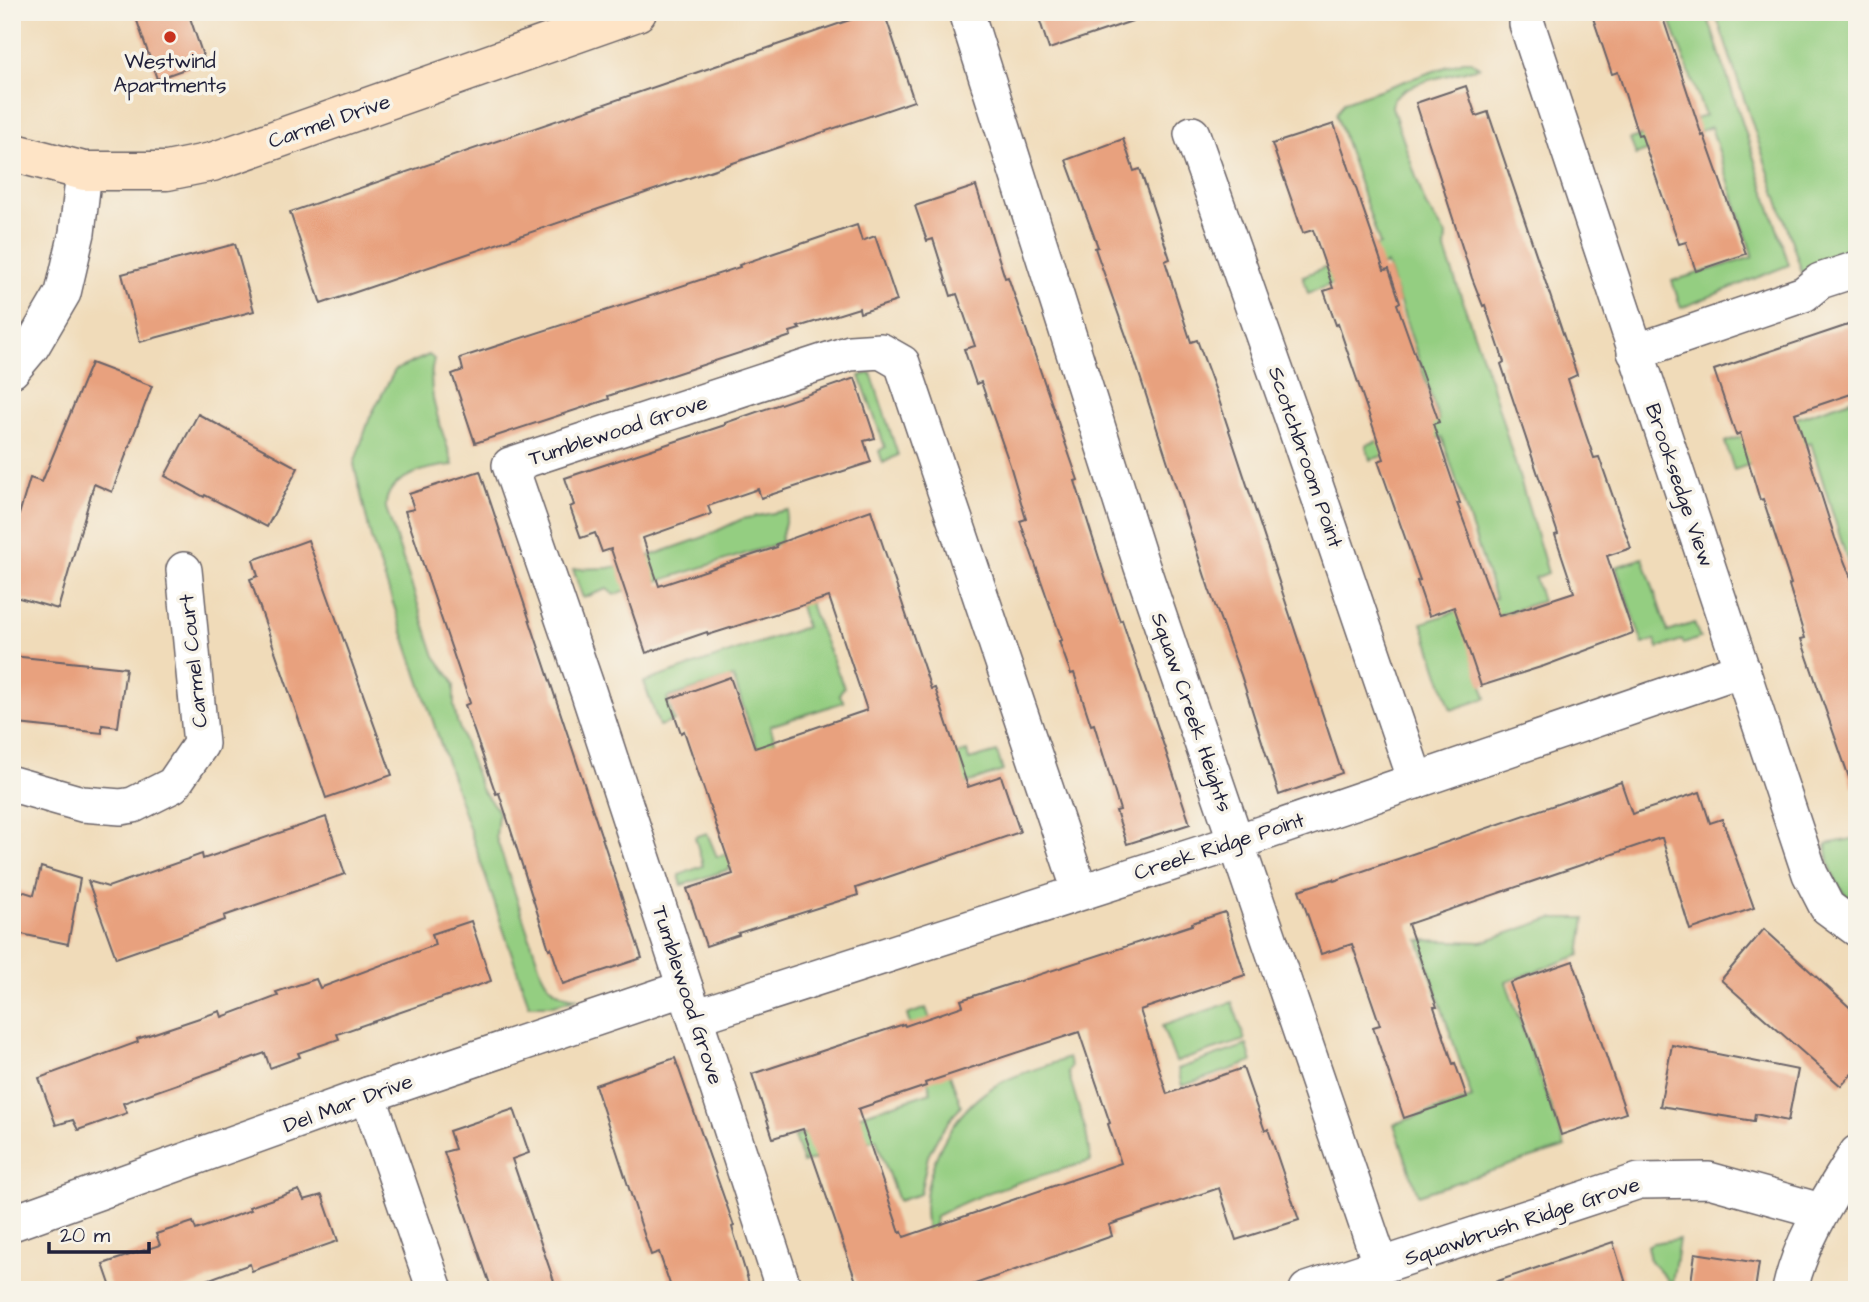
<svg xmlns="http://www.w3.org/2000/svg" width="1869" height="1302" font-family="'Architects Daughter',sans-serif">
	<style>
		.green { fill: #94ce81; stroke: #5b785e; stroke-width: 2 }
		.building { fill: #e8a17e; fill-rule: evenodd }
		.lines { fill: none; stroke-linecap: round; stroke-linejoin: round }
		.street-casing { stroke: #6a6367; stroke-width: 38 }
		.secondary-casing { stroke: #6a6367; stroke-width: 41 }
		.street { stroke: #fff; stroke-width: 35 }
		.secondary { stroke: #fee4c6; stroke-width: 38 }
		.poi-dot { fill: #c8321e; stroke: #f7f3e8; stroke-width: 2.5 }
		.labels { text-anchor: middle; stroke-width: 7; stroke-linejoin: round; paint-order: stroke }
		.poi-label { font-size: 21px; fill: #22223b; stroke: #f7f3e8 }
		.street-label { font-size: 21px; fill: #22223b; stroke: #f7f3e8 }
	</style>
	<rect width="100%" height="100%" fill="#f7f3e8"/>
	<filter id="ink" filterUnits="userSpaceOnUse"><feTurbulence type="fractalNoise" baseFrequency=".0143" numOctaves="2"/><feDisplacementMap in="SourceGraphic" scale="14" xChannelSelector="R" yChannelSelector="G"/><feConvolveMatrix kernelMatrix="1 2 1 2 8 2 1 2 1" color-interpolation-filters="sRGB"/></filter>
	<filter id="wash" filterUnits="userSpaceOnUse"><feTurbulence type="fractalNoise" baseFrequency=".00686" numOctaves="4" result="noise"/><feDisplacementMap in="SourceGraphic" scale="28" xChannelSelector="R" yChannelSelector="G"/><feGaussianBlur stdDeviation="1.57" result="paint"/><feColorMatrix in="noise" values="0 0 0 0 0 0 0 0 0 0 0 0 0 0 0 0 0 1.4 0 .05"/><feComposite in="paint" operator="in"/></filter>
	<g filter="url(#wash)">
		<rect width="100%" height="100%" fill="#f0dbb9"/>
		<!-- green -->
		<g class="green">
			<path d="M1667 12H1706L1789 265 1681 308 1672 281 1753 257 1711 127 1636 155 1630 139 1705 116Z"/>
			<path d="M1715 12H1857V262L1804 278Z"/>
			<path d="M1463 61H1470L1479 67C1454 76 1411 79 1393 99L1392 107 1426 206 1446 235 1445 250 1492 386 1548 573 1535 578 1542 601 1463 627 1486 698 1451 710 1422 623 1495 598 1442 437 1370 460 1366 445 1439 420 1387 264 1308 293 1303 276 1380 245 1336 114 1344 102Z"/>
			<path d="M429 355 434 359C424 394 444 432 453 465 428 467 384 477 386 508L435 656 451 678 454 686V706L457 721 481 789 496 808 498 814 496 837 542 974C549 989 560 997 578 998L554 1005H529L371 538 354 464 370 417 395 370Z"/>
			<path d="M871 373 898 455 883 463 879 451 885 447 860 376Z"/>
			<path d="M1857 398V416L1851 418 1857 437V592L1811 443 1734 470 1725 442Z"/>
			<path d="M788 510 780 543 614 595 607 589 583 598 573 569 608 568 624 565 704 537 742 519Z"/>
			<path d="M1643 558 1668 632 1694 623 1700 638 1684 644 1682 640 1658 648 1655 640 1643 644 1616 567Z"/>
			<path d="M797 563 814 615 844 687 839 694 844 702 770 726 808 843 682 885 679 875 703 866 695 837 707 833 717 857 786 832 733 677 667 698 674 721 659 726 644 682 806 627 789 566Z"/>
			<path d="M967 751 969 760 997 752 1003 771 866 817 818 801Z"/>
			<path d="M1857 838V904C1835 891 1829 867 1826 844Z"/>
			<path d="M1553 918H1585L1580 955 1506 982 1565 1147 1418 1195 1394 1124 1472 1098 1419 940 1482 942Z"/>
			<path d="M1232 1002 1245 1040 1176 1062 1162 1026Z"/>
			<path d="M926 1008 961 1105 939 1135 928 1156 920 1194 898 1201 876 1139 803 1163 794 1137 931 1092 907 1015Z"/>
			<path d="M1247 1045 1252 1062 1182 1086 1178 1069Z"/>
			<path d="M1068 1058 1071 1066 1068 1072 1086 1132 1091 1161C1036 1177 987 1189 936 1216L934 1233 927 1240C927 1229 925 1218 925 1207 928 1157 956 1106 1002 1082 1022 1072 1047 1066 1068 1058Z"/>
			<path d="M1679 1239 1671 1290H1667L1668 1280 1650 1261 1647 1246 1653 1243Z"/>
		</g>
		<g id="blocks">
			<!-- building -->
			<g class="building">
				<path d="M134 12H188L205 62 157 79Z"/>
				<path d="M873 12H884L914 101 321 304 290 212Z"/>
				<path d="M1037 12H1143L1144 17 1049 49Z"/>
				<path d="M1591 12H1661L1702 136 1704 135 1746 254 1696 271 1686 242 1679 244 1641 134 1638 135 1618 72 1612 74Z"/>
				<path d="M1466 86 1476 116 1488 112 1577 375 1568 379 1584 429 1594 458 1599 457 1631 548 1607 556 1633 633 1544 666 1481 686 1454 607 1429 616 1417 581 1420 580 1378 461 1384 459 1338 324 1336 325 1324 291 1333 288 1313 230 1303 233 1272 144 1334 124 1384 270 1389 269 1400 302 1397 304 1439 422 1433 424 1460 503H1457L1499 616 1525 608 1574 592 1555 535 1558 534 1501 364 1504 362 1485 305 1483 306 1472 278 1416 103Z"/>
				<path d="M1123 139 1134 171 1140 169 1170 259 1165 261 1191 342 1197 340 1218 397 1342 773 1279 795 1241 675 1209 589 1135 361 1095 248 1098 247 1066 160Z"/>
				<path d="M976 186 1005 278 1008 277 1078 480 1075 481 1105 577 1120 621 1122 620 1190 824 1127 844 1116 811 1120 810 1094 724 1091 725 1074 673 1071 674 1059 641 1062 640 1020 521 1026 519 1010 465 981 382 976 384 964 349 975 346 957 294 951 296 933 239 927 241 915 206Z"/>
				<path d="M857 225 862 241 875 236 897 301 860 313 859 308 798 327 800 329 790 332 791 336 608 396 609 399 475 443 452 374 463 370 460 358 740 267 739 265Z"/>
				<path d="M235 244 254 311 140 342 122 274Z"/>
				<path d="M1857 322V392L1795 413 1835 538 1857 593V785L1852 786 1801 639 1805 638 1789 585 1791 584 1763 499 1760 500 1740 433 1736 435 1714 370Z"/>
				<path d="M91 363 152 386 112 492 94 484 58 609 12 596V538L30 478 42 482Z"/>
				<path d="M855 378 875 438 864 441 871 462 761 498 758 489 708 506 711 514 643 538 659 586 777 547 776 544 871 510 931 689 935 688 968 787 1001 776 1020 832 856 888 858 895 738 933 739 935 706 946 687 889 733 874 684 731 681 733 669 699 730 677 755 748 867 710 829 597 708 635 707 632 646 653 611 549 602 552 595 533 581 538 570 507 574 505 565 478 725 425V423Z"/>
				<path d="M198 414 298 468 267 527 205 495 204 497 165 476Z"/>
				<path d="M480 471 642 958 563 984 551 948 549 949 499 793 496 794 465 705 470 703 405 511 414 509 409 494Z"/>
				<path d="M308 540 392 775 326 798 250 579 258 576 253 560Z"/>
				<path d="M12 656 126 668 118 727 102 725V733L18 724 19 717 12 716Z"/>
				<path d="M1621 782 1632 814 1700 792 1710 823 1722 819 1754 908 1690 930 1662 838H1660L1408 924 1437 1007H1434L1453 1064 1455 1063 1467 1097 1404 1118 1373 1027 1380 1025 1352 944 1321 954 1299 890 1333 879 1334 881Z"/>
				<path d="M326 817 345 874 224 916 225 920 116 958 88 881 108 887 202 854 203 859Z"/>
				<path d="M41 867 80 879 68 944 12 932V888L34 895Z"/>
				<path d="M1225 912 1245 975 1140 1010 1167 1094 1243 1068 1265 1131 1268 1129 1299 1220 1236 1240 1219 1188 1109 1225 1112 1236 958 1290H859L803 1129 773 1138 752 1074 904 1024 905 1026 963 1006 961 1000 1192 925V923ZM1079 1032 1110 1123 1108 1124 1121 1163 904 1237 902 1232 900 1233 858 1109 926 1086 925 1083Z"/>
				<path d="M471 921 491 981 337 1034 339 1039 298 1053 300 1057 270 1068 265 1053 123 1103 127 1113 78 1130 73 1120 56 1125 39 1078 138 1042 137 1039 220 1011 222 1017 278 996 276 992 316 979 320 988 435 945 432 934Z"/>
				<path d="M1764 929 1857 1014V1068L1841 1086 1721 980Z"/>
				<path d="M1573 961 1626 1113 1561 1135 1541 1070 1510 983Z"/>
				<path d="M1672 1045 1798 1070 1788 1121 1755 1114 1754 1121 1660 1106Z"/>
				<path d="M675 1058 734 1226 732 1227 751 1290H672L659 1252 651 1255 642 1228 595 1085Z"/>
				<path d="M514 1109 529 1153 512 1159 557 1290H492L444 1152 455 1149 449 1131Z"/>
				<path d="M299 1190 304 1200 322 1195 338 1241 252 1271 250 1264 180 1290H112L103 1264 160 1245 156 1234 193 1222 196 1230 251 1210 249 1207Z"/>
				<path d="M1613 1242 1628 1290H1490L1489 1284Z"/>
				<path d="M1695 1253 1759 1263 1755 1290H1690Z"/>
			</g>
		</g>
	</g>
	<g filter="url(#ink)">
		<use href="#blocks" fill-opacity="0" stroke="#6a6367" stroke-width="2"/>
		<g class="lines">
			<!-- street casing -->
			<g class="street-casing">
				<g id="street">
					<path d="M966 12 1141 564 1381 1266"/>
					<path d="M1527 24 1810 874 1827 907 1857 929"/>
					<path d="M1192 134 1293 420 1416 781"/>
					<path d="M1635 352 1804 294 1820 281 1857 269"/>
					<path d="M12 370 32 346 63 293 77 233 84 171"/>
					<path d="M12 784 82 804 121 807 133 805 173 785 201 744 184 570"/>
					<path d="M695 1017 1237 842 1742 669"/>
					<path d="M368 1095 435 1290"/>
					<path d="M12 1223 368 1095 685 988"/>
					<path d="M784 1290 588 691 510 465 850 353 881 351 902 363 1080 891"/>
					<path d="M1307 1290 1639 1181 1709 1180 1821 1211"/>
					<path d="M1790 1290C1801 1239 1830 1197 1857 1153"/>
				</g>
			</g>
			<!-- secondary casing -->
			<g class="secondary-casing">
				<path id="secondary" d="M12 152 84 171H167L212 162 637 12"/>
			</g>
			<!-- street -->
			<use href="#street" class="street"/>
			<!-- secondary -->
			<use href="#secondary" class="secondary"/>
		</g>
	</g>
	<!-- markers -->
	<circle class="poi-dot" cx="170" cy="37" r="7"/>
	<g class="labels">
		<!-- poi labels -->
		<g class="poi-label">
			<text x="170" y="68">Westwind<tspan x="170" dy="24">Apartments</tspan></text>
		</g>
		<!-- street labels -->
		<g class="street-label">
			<text transform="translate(329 121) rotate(-19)" y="7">Carmel Drive</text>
			<text transform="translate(618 430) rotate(-18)" y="7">Tumblewood Grove</text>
			<text transform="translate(1306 457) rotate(71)" y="7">Scotchbroom Point</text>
			<text transform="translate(1680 485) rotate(71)" y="7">Brooksedge View</text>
			<text transform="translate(193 661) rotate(-96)" y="7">Carmel Court</text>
			<text transform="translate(1192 712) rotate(71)" y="7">Squaw Creek Heights</text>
			<text transform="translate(1219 846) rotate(-18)" y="7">Creek Ridge Point</text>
			<text transform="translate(688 995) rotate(72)" y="7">Tumblewood Grove</text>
			<text transform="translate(348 1103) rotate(-20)" y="7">Del Mar Drive</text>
			<text transform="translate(1522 1221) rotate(-18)" y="7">Squawbrush Ridge Grove</text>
		</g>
	</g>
	<!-- margin -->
	<rect width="1869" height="1302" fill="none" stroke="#f7f3e8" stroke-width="42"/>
	<!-- scale -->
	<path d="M49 1242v10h100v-10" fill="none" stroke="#22223b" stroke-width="3.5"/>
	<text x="60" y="1242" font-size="21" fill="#22223b" stroke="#f7f3e8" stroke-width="5" paint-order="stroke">20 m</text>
</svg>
